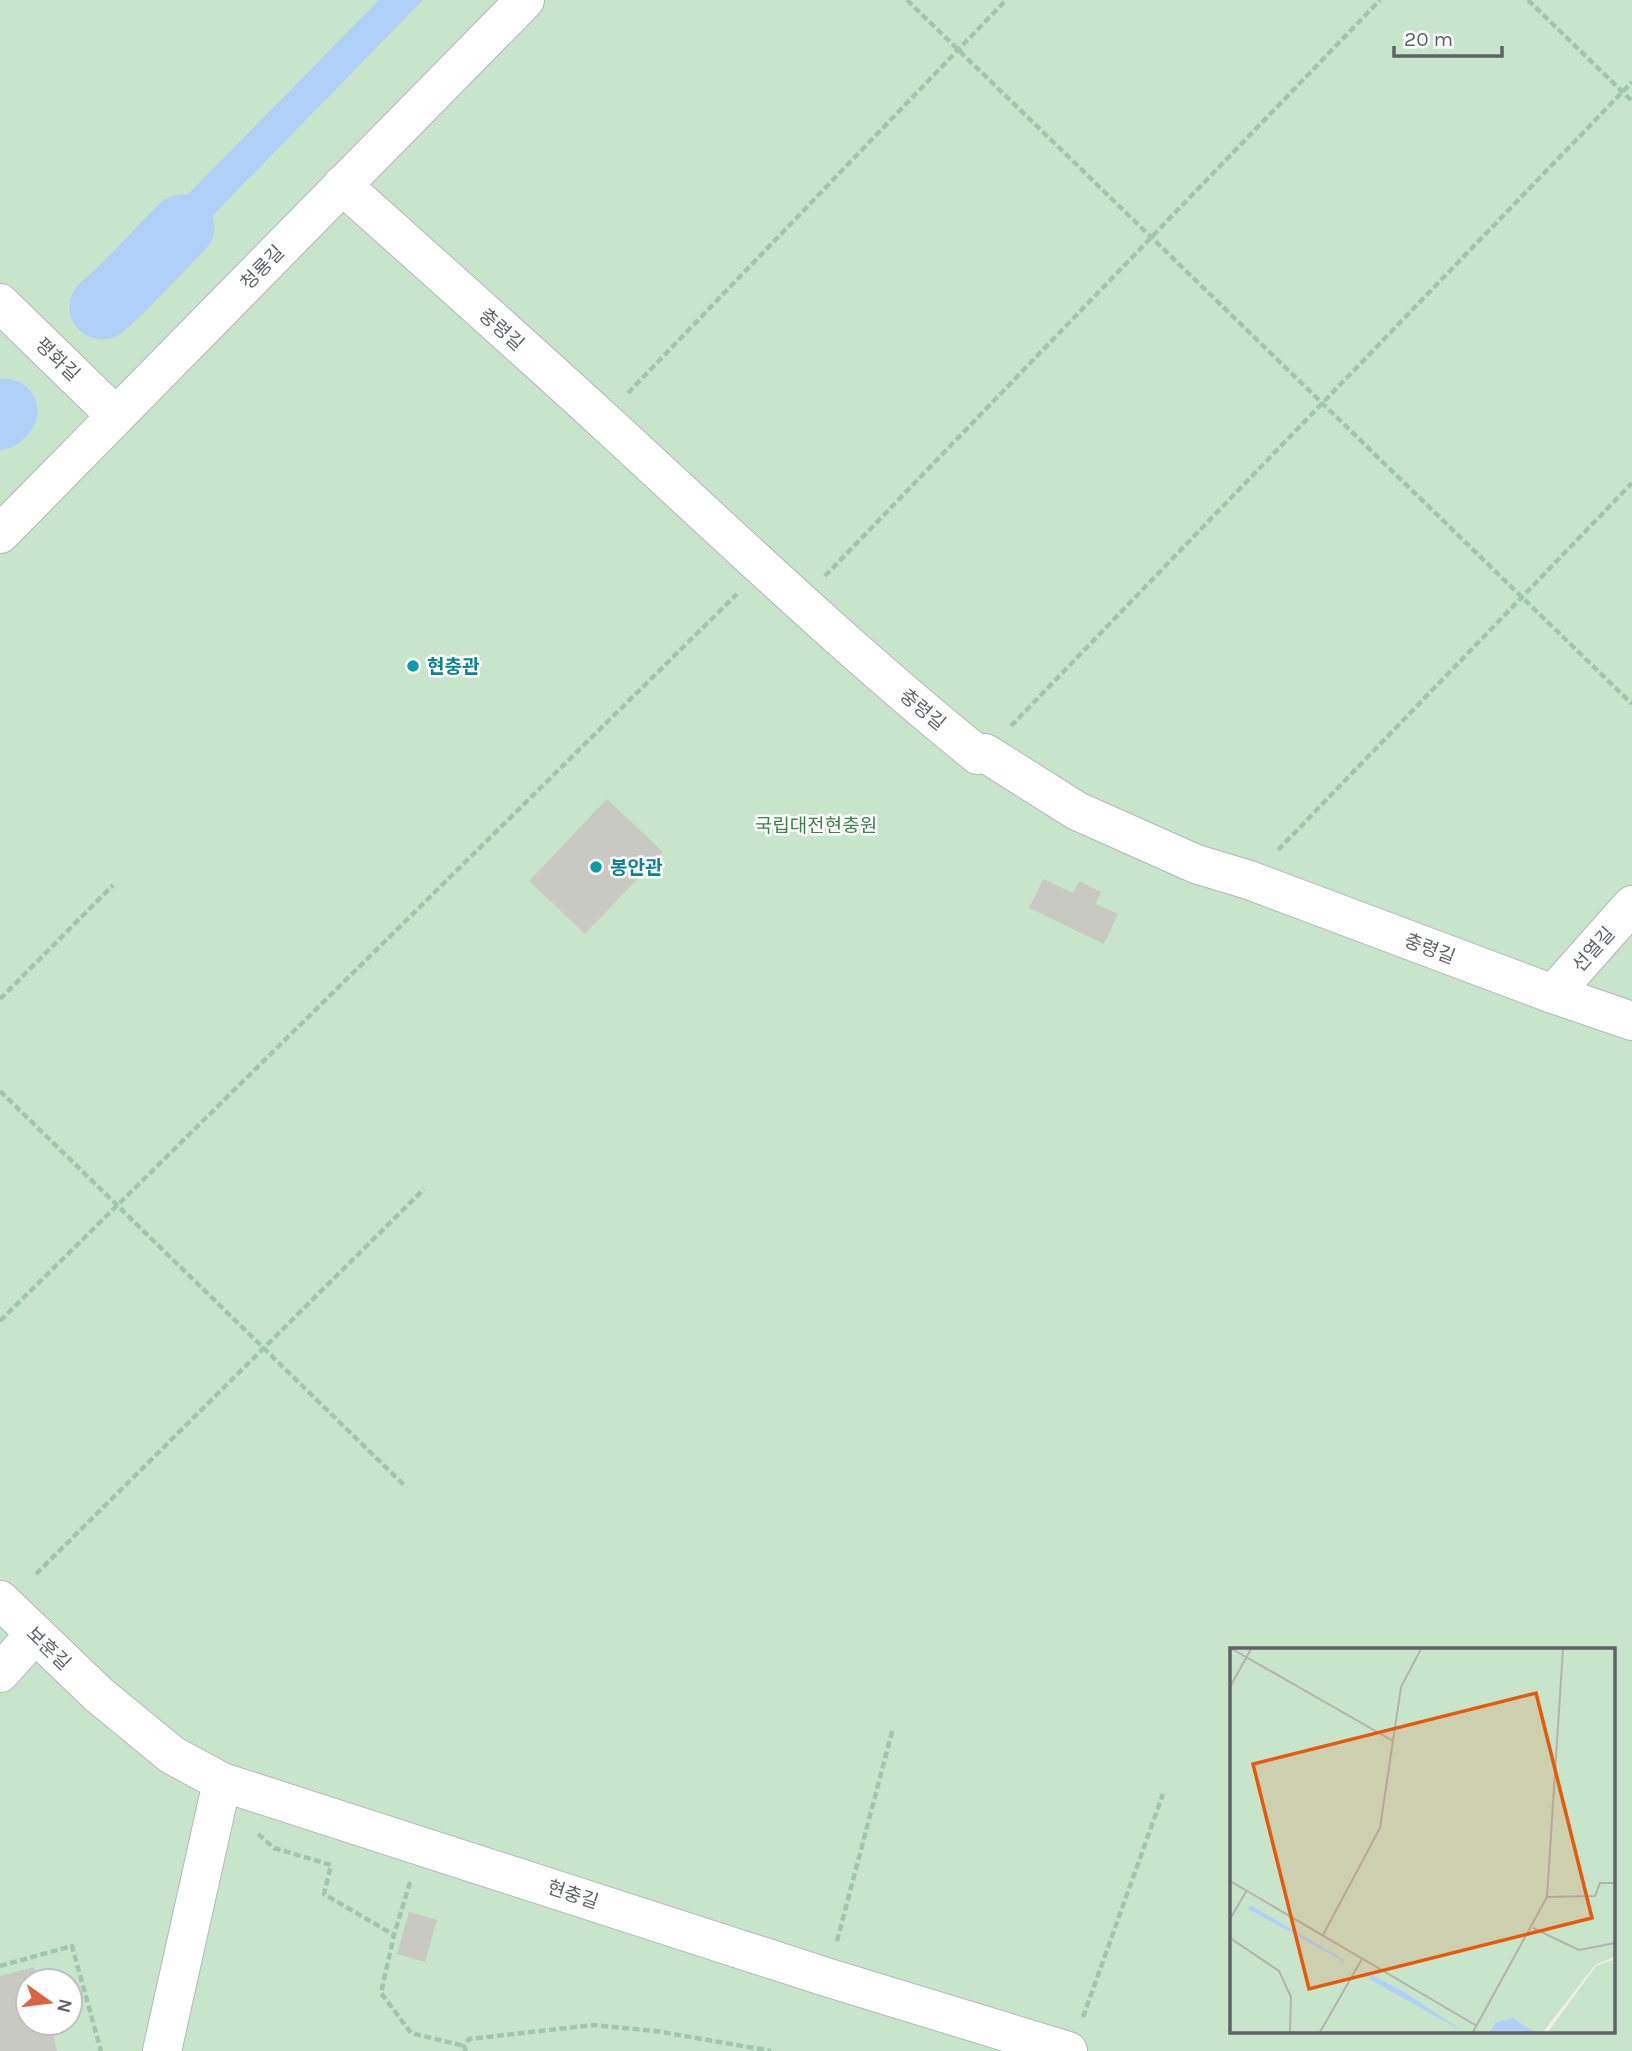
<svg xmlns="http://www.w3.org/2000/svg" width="1632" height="2051" font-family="Karla,'Noto Sans KR',sans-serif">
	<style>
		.green { fill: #c7e5cb; fill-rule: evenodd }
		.water { fill: #b0d0f8 }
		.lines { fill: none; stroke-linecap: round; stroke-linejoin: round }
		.river { stroke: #b0d0f8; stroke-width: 65 }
		.building { fill: #c9c9c3 }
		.minor-casing { stroke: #b5b7bb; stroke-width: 40 }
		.path { stroke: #a0c6b0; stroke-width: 4.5; stroke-dasharray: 7 3.5; stroke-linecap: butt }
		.minor { stroke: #fff; stroke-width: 38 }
		.culture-dot { fill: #0f9aa8; stroke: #fff; stroke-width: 2.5 }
		.labels { text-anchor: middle; stroke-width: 5; stroke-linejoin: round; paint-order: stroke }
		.street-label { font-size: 19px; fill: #5f6267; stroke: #fff }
		.culture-label { font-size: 19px; font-weight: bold; fill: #0d838f; stroke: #fff; text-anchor: start }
		.park-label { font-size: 19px; fill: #3c8148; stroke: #fff }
		.inset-road { fill: none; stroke: #b2b3b0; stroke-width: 2 }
		.view { fill: #e8590c; fill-opacity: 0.15; stroke: #e8590c; stroke-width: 3.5 }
		.inset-edge { fill: none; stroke: #5f6267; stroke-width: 3.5 }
	</style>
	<rect width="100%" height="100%" fill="#f0efe8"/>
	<!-- green -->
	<path class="green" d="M0 0H1632V2051H0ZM1231 1650H1613V2032H1231ZM28 1981H70V2023H28Z"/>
	<!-- water -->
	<path class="water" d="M379 0H423L145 285 121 290 122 261Z"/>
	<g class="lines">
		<!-- river -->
		<g class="river">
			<path d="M102 307 121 290 182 227"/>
			<path d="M0 417 5 411"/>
		</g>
	</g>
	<!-- building -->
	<g class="building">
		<path d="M607 799 663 852 585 934 529 881Z"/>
		<path d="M1043 879 1073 893 1079 881 1101 892 1096 904 1118 914 1104 944 1029 908Z"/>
		<path d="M409 1912 437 1920 425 1962 397 1954Z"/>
		<path d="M34 1967 38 1981H28V2023H50L57 2051H0V1976Z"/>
	</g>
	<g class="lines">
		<!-- minor casing -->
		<g class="minor-casing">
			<g id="minor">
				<path d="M342 185C429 263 517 341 603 420 726 533 847 649 978 755L985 753 1077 811 1196 864 1249 880 1553 994 1632 1021"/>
				<path d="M0 303 116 416"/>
				<path d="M0 534 525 0"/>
				<path d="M1553 994 1632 905"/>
				<path d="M0 1600 99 1695 172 1755 222 1782 826 1977 1068 2051"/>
				<path d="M0 1673 35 1634"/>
				<path d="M162 2051 222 1782"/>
			</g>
		</g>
		<!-- path -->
		<g class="path">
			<path d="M907 0 1632 704"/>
			<path d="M1528 0 1632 101"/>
			<path d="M628 393 1006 0"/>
			<path d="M825 576 1380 0"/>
			<path d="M1011 726 1632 82"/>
			<path d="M1278 850 1632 483"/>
			<path d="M0 999 113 885"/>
			<path d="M0 1091 406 1487"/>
			<path d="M0 1321 737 594"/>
			<path d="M36 1574 424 1189"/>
			<path d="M258 1834 274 1848 331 1865 324 1894 394 1935"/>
			<path d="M410 1882 394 1935 381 1993 411 2033 464 2046"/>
			<path d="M837 1941 893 1728"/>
			<path d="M0 1966 72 1946 101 2051"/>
			<path d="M1083 2017 1163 1794"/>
			<path d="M466 2051 464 2046 469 2039 593 2025 656 2031 771 2051"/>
		</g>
		<!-- minor -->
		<use href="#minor" class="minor"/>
	</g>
	<!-- markers -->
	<g class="culture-dot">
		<circle cx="413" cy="666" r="7"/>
		<circle cx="596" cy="867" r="7"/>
	</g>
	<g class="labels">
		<!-- street labels -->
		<g class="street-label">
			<text transform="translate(262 267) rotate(-46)" y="7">청룡길</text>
			<text transform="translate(502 329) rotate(42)" y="7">충령길</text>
			<text transform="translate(58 359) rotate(44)" y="7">평화길</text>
			<text transform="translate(923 709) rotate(40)" y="7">충령길</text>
			<text transform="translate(1430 948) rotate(21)" y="7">충령길</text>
			<text transform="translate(1593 949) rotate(-48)" y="7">선열길</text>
			<text transform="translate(49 1648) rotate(44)" y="7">보훈길</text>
			<text transform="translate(573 1894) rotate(18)" y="7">현충길</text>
		</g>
		<!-- culture labels -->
		<g class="culture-label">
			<text x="427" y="673">현충관</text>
			<text x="610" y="874">봉안관</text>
		</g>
		<!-- park labels -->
		<g class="park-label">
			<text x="816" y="832">국립대전현충원</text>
		</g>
	</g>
	<!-- overview -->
	<g transform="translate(1230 1648)">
		<rect width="385" height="385" fill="#f0efe8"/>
		<path d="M0 1H385V309L365 317 313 384H0ZM385 311V384H318L366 318Z" fill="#c7e5cb"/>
		<path d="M20 257 113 311 115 314 18 261ZM142 327 176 345 234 384 139 331ZM283 370 304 384H260L266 374Z" fill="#b0d0f8"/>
		<path class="inset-road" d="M2 1 163 93M0 39 21 1M0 233 247 378M317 249 365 248 370 235H385M0 271 17 242M303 280 349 302 385 295M93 287 150 180 171 39 191 1M0 290 49 323 61 349 60 384M90 384 132 311M243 384 317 249 333 1"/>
		<path class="view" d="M306 45 362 270 79 341 23 116Z"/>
		<rect width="385" height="385" class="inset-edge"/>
	</g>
	<!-- north arrow -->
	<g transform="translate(49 2002) rotate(104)"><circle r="33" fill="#ffffff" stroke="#bfc0c2" stroke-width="2"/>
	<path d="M0-5L12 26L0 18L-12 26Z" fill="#dc6242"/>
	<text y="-10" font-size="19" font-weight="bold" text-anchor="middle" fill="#5f6267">N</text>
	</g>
	<!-- scale -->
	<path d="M1394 46v10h108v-10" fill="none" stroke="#5f6267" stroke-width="3.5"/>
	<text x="1404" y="46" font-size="21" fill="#5f6267" stroke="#ffffff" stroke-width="5" paint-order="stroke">20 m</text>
</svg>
